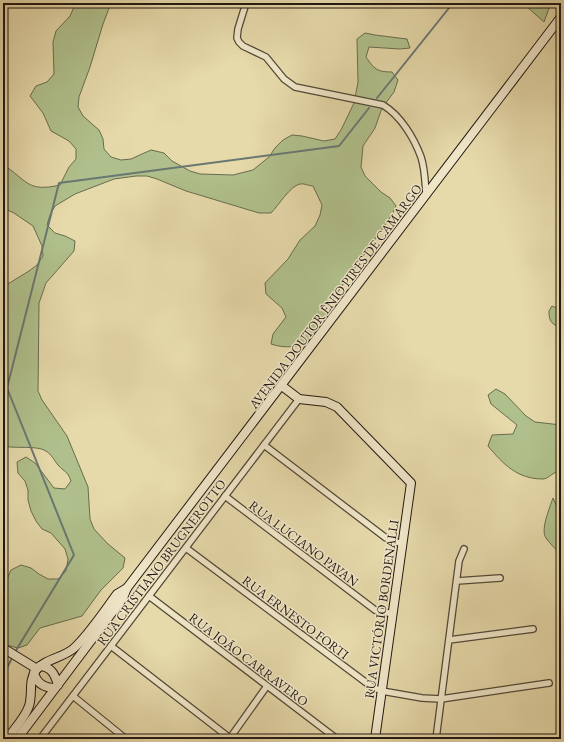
<svg xmlns="http://www.w3.org/2000/svg" width="564" height="742" font-family="'EB Garamond',serif">
	<style>
		.green { fill: #b0c08c; stroke: #686c4e }
		.lines { fill: none; stroke-linecap: round; stroke-linejoin: round }
		.stream { stroke: #697872; stroke-width: 2 }
		.street-casing { stroke: #524837; stroke-width: 8 }
		.secondary-casing { stroke: #211711; stroke-width: 10 }
		.street { stroke: #efe6c8; stroke-width: 5.5 }
		.secondary { stroke: #efe6c8; stroke-width: 8 }
		.labels { text-anchor: middle; stroke-width: 3; stroke-linejoin: round; paint-order: stroke }
		.street-label { font-size: 13px; fill: #211711; stroke: #efe6c8 }
	</style>
	<rect width="100%" height="100%" fill="#e6d9aa"/>
	<filter id="stains"><feTurbulence type="fractalNoise" baseFrequency=".005" numOctaves="4"/><feColorMatrix values="0 0 0 0 .2 0 0 0 0 .09 0 0 0 0 .02 0 0 0 .5 -.17"/></filter>
	<radialGradient id="worn" r=".72"><stop offset=".6" stop-color="#630" stop-opacity="0"/><stop offset="1" stop-color="#630" stop-opacity=".3"/></radialGradient>
	<!-- green -->
	<g class="green">
		<path d="M72 3H111L103 24 90 67 79 97 78 107 83 116 99 130 103 139 104 149 111 157 121 160 131 159 151 150 164 153 172 161 190 171 200 174 233 175 253 170 269 157 275 148 283 140 292 135 302 136 324 141 335 139 341 130 354 103 358 82 357 39 365 33 375 35 407 39 410 48 400 49 369 47 366 57C374 69 377 72 392 72L398 80 394 92 382 108 375 128 363 146 361 167 365 176 381 192 390 198 396 206 392 215 330 303 331 304 324 323 313 341C299 347 286 349 271 344L273 334 286 317 282 308 266 294 265 283 288 259 300 240 315 226 320 215 322 205 313 186C309 186 304 183 300 184 290 186 279 205 271 213H259L186 191 157 179 147 176H136L114 179 75 194 55 206 50 215 47 225 55 233 65 236 75 241 74 251 46 283 39 303 38 391 42 400 67 436 88 487 90 519 94 529 108 544 125 558 123 568 101 590 82 616 40 628 27 645 18 648 6 645 3 638V581L7 579 11 570 21 565 31 568 39 574 48 579H58L66 571 68 559 65 549 51 533 42 529 36 521 31 511 28 500V490L25 481 18 473 17 462 26 457 35 463 54 488 65 489 71 481C67 470 65 473 58 465 54 460 52 455 46 451 37 445 14 449 3 446V287L29 271 37 265 43 256 42 246 33 226 14 213 3 208V165C27 179 26 193 60 185L69 167 76 159V149L69 141 51 131 43 113 30 96 36 86 47 82 54 74 53 42 56 31 70 16 74 7Z"/>
		<path d="M523 3H551L544 22 525 5Z"/>
		<path d="M552 306 561 310V329C553 323 549 324 549 311Z"/>
		<path d="M496 389 505 394 526 416 535 422 561 425V475L559 473 556 472C552 474 547 479 543 479 517 479 503 464 488 446L492 435 513 434 517 425 491 404 488 395Z"/>
		<path d="M553 498 557 507 558 501 561 498V555C556 549 550 544 546 538 540 530 550 507 553 498Z"/>
	</g>
	<g class="lines">
		<!-- stream -->
		<g class="stream">
			<path d="M377 98 453 3"/>
			<path d="M15 652 74 555 7 388 59 183 339 146 369 108"/>
			<path d="M3 676 13 656"/>
		</g>
		<!-- street casing -->
		<g class="street-casing">
			<g id="street">
				<path d="M246 3 238 29 237 38 239 42 243 46 266 57 284 79 295 87 383 105C401 116 414 138 421 157 425 169 425 182 426 194"/>
				<path d="M264 445 386 538 402 544"/>
				<path d="M225 496 375 610 393 614"/>
				<path d="M186 548 372 687 382 691 422 698 441 699 549 683"/>
				<path d="M457 581 500 578"/>
				<path d="M149 596 337 739"/>
				<path d="M449 640 533 629"/>
				<path d="M111 646 231 739"/>
				<path d="M73 696 126 739"/>
				<path d="M230 738 267 686"/>
				<path d="M40 739 299 399"/>
				<path d="M436 739 459 561 464 549"/>
				<path d="M549 739 561 737"/>
			</g>
		</g>
		<!-- secondary casing -->
		<g class="secondary-casing">
			<g id="secondary">
				<path d="M282 386 299 399 326 402 337 407 411 483 375 739"/>
				<path d="M3 648 37 669"/>
				<path d="M40 666C52 667 55 675 58 685"/>
				<path d="M34 673C37 684 45 688 55 688"/>
				<path d="M7 739C14 729 25 718 29 706 33 694 28 681 36 670 45 659 62 658 73 649 88 636 105 610 117 594L127 588"/>
				<path d="M17 739 123 598 127 588 561 17"/>
			</g>
		</g>
		<!-- street -->
		<use href="#street" class="street"/>
		<!-- secondary -->
		<use href="#secondary" class="secondary"/>
	</g>
	<g class="labels">
		<!-- street labels -->
		<g class="street-label">
			<text transform="translate(335 296) rotate(-53)" y="5">AVENIDA DOUTOR ÊNIO PIRES DE CAMARGO</text>
			<text transform="translate(304 543) rotate(37)" y="5">RUA LUCIANO PAVAN</text>
			<text transform="translate(161 562) rotate(-53)" y="5">RUA CRISTIANO BRUGNEROTTO</text>
			<text transform="translate(381 609) rotate(-82)" y="5">RUA VICTÓRIO BORDENALLI</text>
			<text transform="translate(296 617) rotate(37)" y="5">RUA ERNESTO FORTI</text>
			<text transform="translate(249 659) rotate(37)" y="5">RUA JOÃO CARRAVERO</text>
		</g>
	</g>
	<!-- margin -->
	<rect width="564" height="742" fill="none" stroke="#e6d9aa" stroke-width="16"/>
	<rect x="4" y="4" width="556" height="734" fill="none" stroke="#211711" stroke-width="2"/>
	<rect x="8" y="8" width="548" height="726" fill="none" stroke="#211711"/>
	<rect width="100%" height="100%" filter="url(#stains)"/>
	<rect width="100%" height="100%" fill="url(#worn)"/>
</svg>
